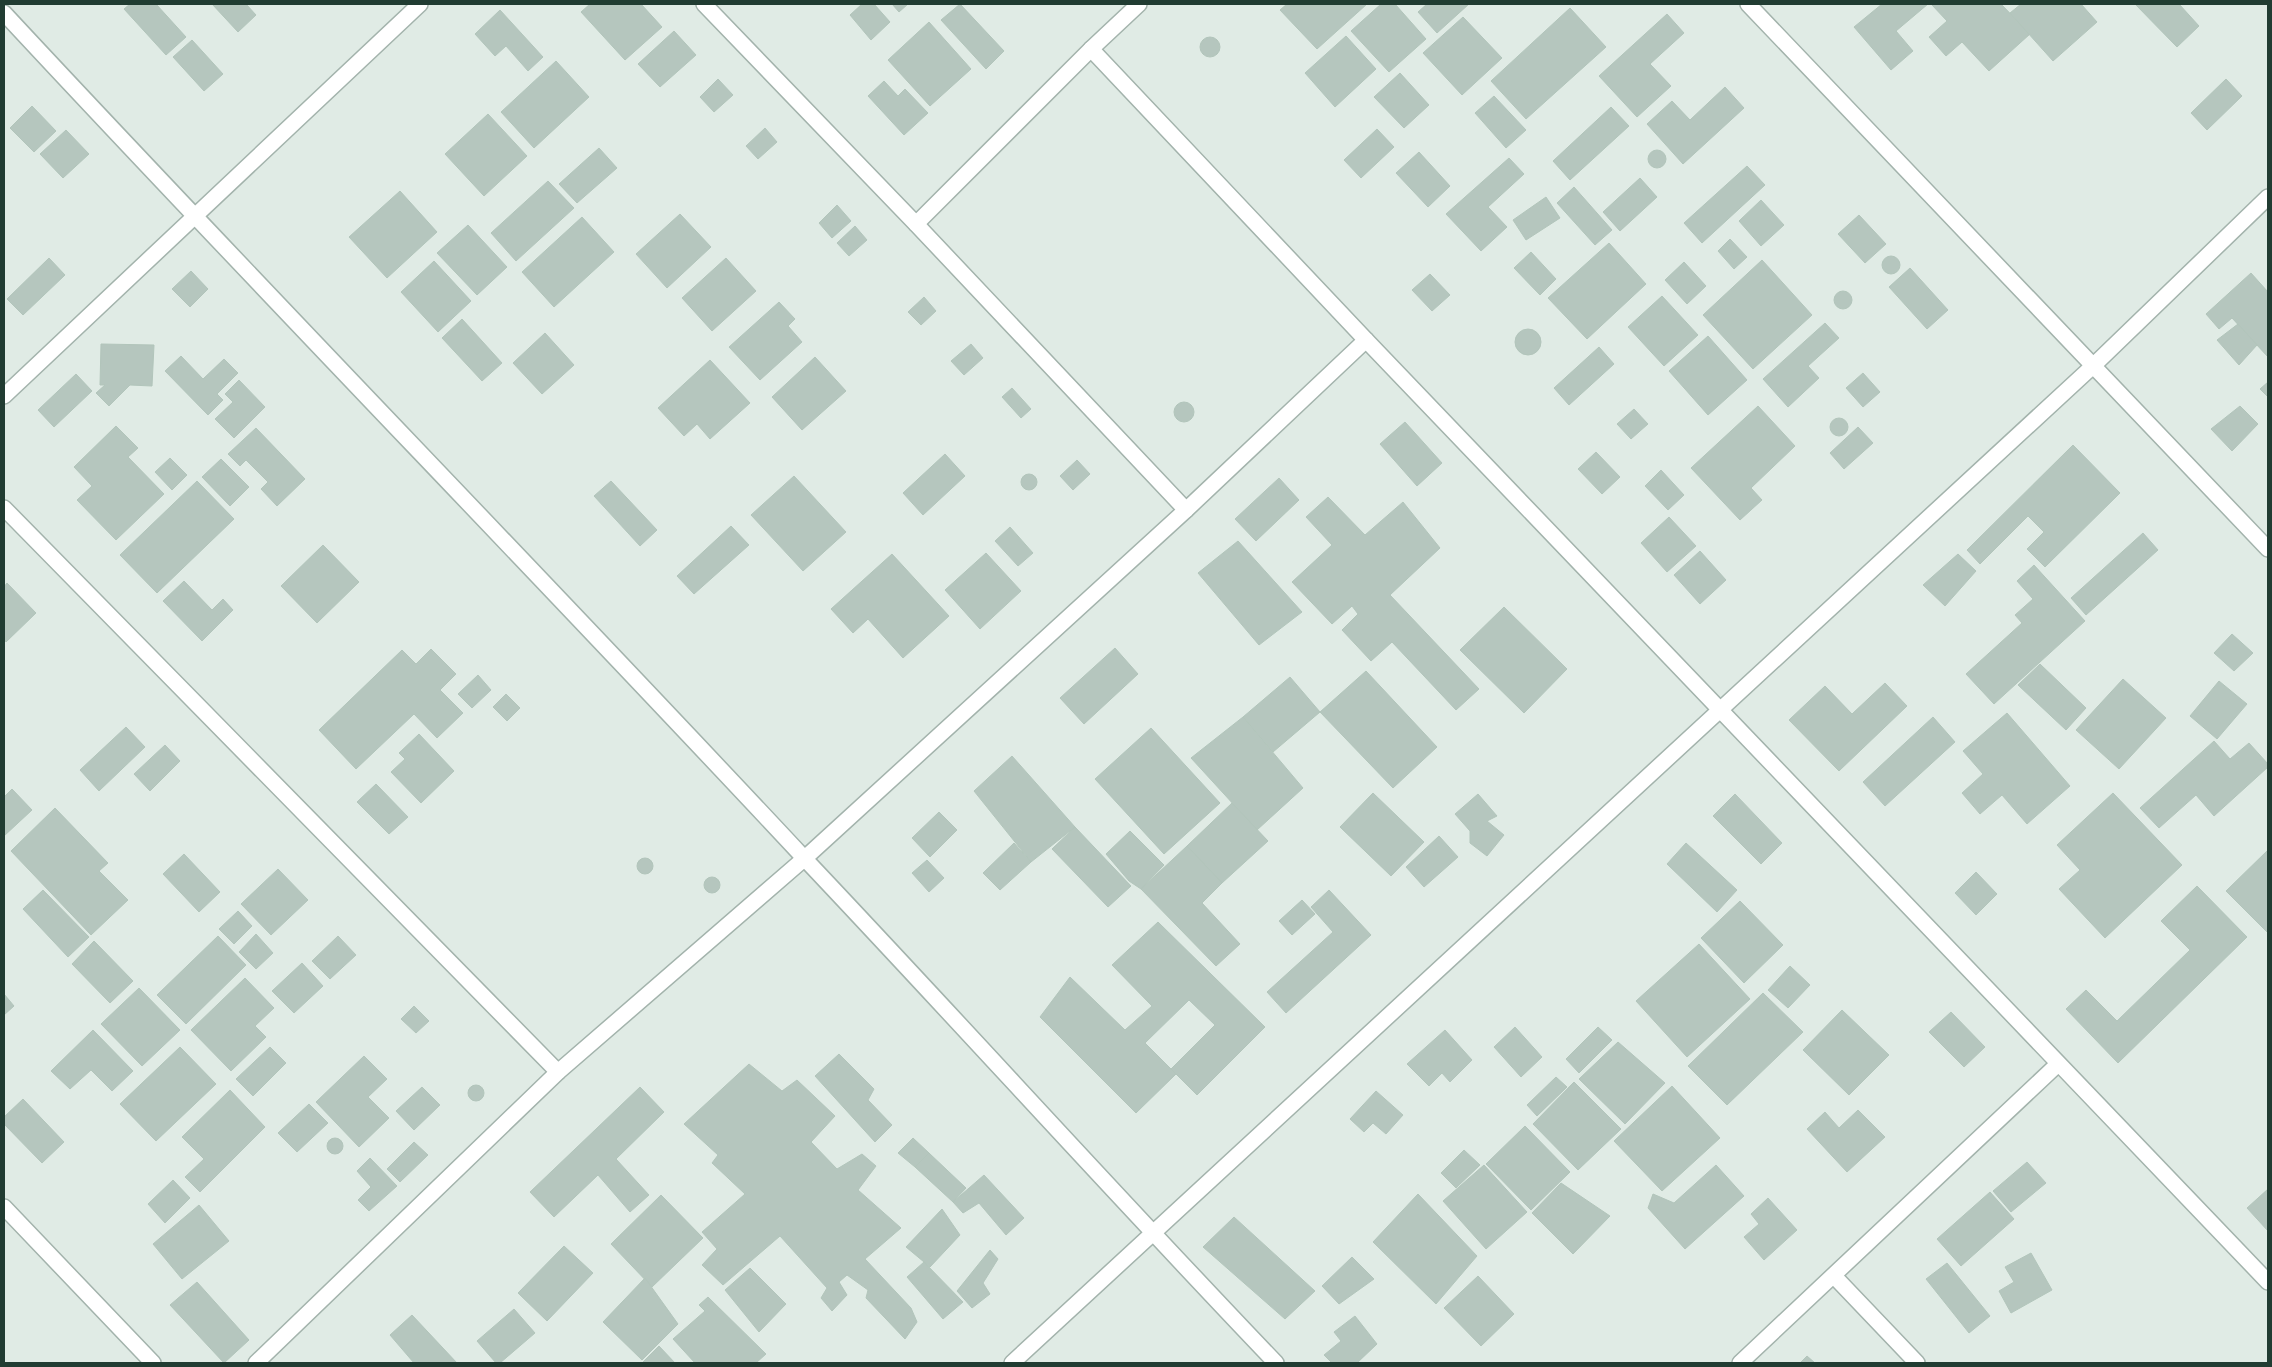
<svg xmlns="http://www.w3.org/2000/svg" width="2272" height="1367" font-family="Barlow,sans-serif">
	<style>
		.building { fill: #b5c6be; stroke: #b2c5bb }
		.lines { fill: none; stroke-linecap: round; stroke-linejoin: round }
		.street-casing { stroke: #a3b3ac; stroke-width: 18 }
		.street { stroke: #fff; stroke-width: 15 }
	</style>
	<rect width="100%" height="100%" fill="#e0ebe5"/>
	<!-- building -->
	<g class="building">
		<path d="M130 4H156L186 37 166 55 124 9Z"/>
		<path d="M212 4H246L256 15 238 32Z"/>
		<path d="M590 4H641L662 27 625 60 581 12Z"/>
		<path d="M862 4H874L890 22 871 40 850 15Z"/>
		<path d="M892 4H908L899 12Z"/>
		<path d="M960 4 1004 51 986 69 941 20Z"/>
		<path d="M1287 4H1367L1317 49 1280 10Z"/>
		<path d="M1381 4H1395L1426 39 1389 72 1351 31Z"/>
		<path d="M1427 4H1469L1437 33 1418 12Z"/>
		<path d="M1882 4H1928L1896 31 1913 51 1891 70 1854 27Z"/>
		<path d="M1933 4H2001L2030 34 1989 71 1962 42 1946 56 1929 37 1947 21 1932 5Z"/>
		<path d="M2021 4H2081L2097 22 2053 61 2010 13Z"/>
		<path d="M2135 4H2179L2199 26 2177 47Z"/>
		<path d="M1570 8 1606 47 1526 119 1491 81Z"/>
		<path d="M500 10 543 57 528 71 506 46 495 56 475 34Z"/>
		<path d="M1667 14 1684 33 1650 64 1671 86 1637 117 1599 76Z"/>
		<path d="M1463 17 1502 58 1462 95 1423 53Z"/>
		<path d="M929 22 971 69 930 106 888 60Z"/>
		<path d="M674 31 696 55 660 87 638 64Z"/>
		<path d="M1346 36 1376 69 1335 107 1305 73Z"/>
		<circle cx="1210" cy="47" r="10"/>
		<path d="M192 40 223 74 204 91 173 57Z"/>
		<path d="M556 61 589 97 534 148 501 112Z"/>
		<path d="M1400 73 1429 105 1404 128 1374 97Z"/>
		<path d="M718 79 733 95 714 112 700 97Z"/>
		<path d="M2226 79 2242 96 2207 130 2191 113Z"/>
		<path d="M884 81 898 96 905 89 928 113 904 135 868 96Z"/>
		<path d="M1725 87 1744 108 1683 164 1647 124 1672 101 1690 120Z"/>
		<path d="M1494 96 1526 130 1506 148 1475 113Z"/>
		<path d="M32 106 56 131 34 152 10 128Z"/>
		<path d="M1611 107 1629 126 1570 180 1553 161Z"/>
		<path d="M488 114 527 156 484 196 445 154Z"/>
		<path d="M765 128 777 142 758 159 746 146Z"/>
		<path d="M1377 129 1394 147 1361 178 1344 160Z"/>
		<path d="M66 130 89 154 63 178 40 154Z"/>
		<path d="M599 148 617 168 577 203 559 184Z"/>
		<circle cx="1657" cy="159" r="9"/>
		<path d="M1419 152 1450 186 1428 207 1396 173Z"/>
		<path d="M1509 158 1524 174 1488 207 1507 227 1481 251 1446 214Z"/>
		<path d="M1747 166 1765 185 1702 243 1684 223Z"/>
		<path d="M1640 178 1657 197 1620 231 1603 212Z"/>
		<path d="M548 181 574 208 516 261 491 233Z"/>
		<path d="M1574 187 1612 230 1595 245 1557 203Z"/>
		<path d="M400 191 437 232 387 278 349 237Z"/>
		<path d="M1546 197 1560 218 1526 240 1513 220Z"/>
		<path d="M1761 200 1784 225 1761 246 1739 221Z"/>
		<path d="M837 205 851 221 832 238 819 223Z"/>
		<path d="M680 214 711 247 667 288 636 254Z"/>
		<path d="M1859 215 1886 244 1865 263 1838 234Z"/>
		<path d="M582 217 614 252 554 307 522 272Z"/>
		<path d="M468 225 507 267 477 295 437 253Z"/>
		<path d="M855 226 867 240 849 256 837 243Z"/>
		<path d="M1730 239 1747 257 1734 269 1718 251Z"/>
		<path d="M1609 243 1646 284 1587 339 1548 298Z"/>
		<path d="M1531 252 1556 279 1540 295 1514 268Z"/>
		<circle cx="1891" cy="265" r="9"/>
		<path d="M49 258 65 275 23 315 7 299Z"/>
		<path d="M726 258 756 291 712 331 682 298Z"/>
		<path d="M1762 260 1812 315 1753 369 1703 315Z"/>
		<path d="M434 261 471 301 438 332 401 292Z"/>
		<path d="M1684 262 1706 286 1687 304 1665 280Z"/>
		<path d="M1910 268 1948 310 1927 329 1889 287Z"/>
		<path d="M191 271 208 289 190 307 172 289Z"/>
		<path d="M2251 273 2268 292V357L2232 318 2219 329 2206 314Z"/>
		<path d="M1430 274 1450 295 1432 311 1412 290Z"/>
		<circle cx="1843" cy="300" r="9"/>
		<path d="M1662 296 1698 335 1664 366 1628 327Z"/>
		<path d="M924 297 936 311 921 325 908 312Z"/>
		<path d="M779 302 795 319 788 326 802 342 760 380 729 347Z"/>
		<path d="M462 319 502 363 482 381 442 338Z"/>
		<path d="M1825 323 1839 338 1808 366 1819 378 1788 407 1763 379Z"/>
		<path d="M2238 324 2257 345 2239 365 2217 340Z"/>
		<circle cx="1528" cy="342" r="13"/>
		<path d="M545 333 574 365 542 394 513 363Z"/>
		<path d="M1708 336 1747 380 1708 415 1669 371Z"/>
		<path d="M101 344 154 345 152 386 130 385 109 406 96 393 105 385H100Z"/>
		<path d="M971 344 983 358 964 375 951 361Z"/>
		<path d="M1599 347 1614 364 1569 405 1554 388Z"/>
		<path d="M181 356 203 379 224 359 238 373 217 394 223 400 208 415 165 371Z"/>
		<path d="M815 357 846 391 802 430 772 397Z"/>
		<path d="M710 360 750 403 710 439 697 424 684 436 658 408Z"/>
		<path d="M1863 373 1880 392 1863 407 1846 388Z"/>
		<path d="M76 374 92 391 54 427 38 410Z"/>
		<path d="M239 380 265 407 234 438 215 419 233 402 225 394Z"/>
		<path d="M2268 382V397L2260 389Z"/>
		<path d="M1012 388 1031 409 1021 418 1002 397Z"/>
		<circle cx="1184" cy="412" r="10"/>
		<path d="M1758 406 1795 446 1751 488 1762 500 1740 520 1691 468Z"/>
		<path d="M2240 406 2258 424 2232 451 2211 429Z"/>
		<path d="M1634 409 1648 424 1631 439 1617 424Z"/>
		<circle cx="1839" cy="427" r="9"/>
		<path d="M1405 422 1442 463 1417 486 1380 444Z"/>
		<path d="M116 426 138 448 128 457 164 494 116 540 77 500 92 486 74 467Z"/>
		<path d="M1858 427 1873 443 1844 469 1830 453Z"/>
		<path d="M256 428 305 479 277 506 261 489 268 482 246 460 240 466 228 454Z"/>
		<path d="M2073 445 2120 493 2045 567 2027 549 2044 532 2028 516 1980 564 1967 550Z"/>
		<path d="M1596 452 1620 477 1602 494 1578 469Z"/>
		<path d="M945 454 965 476 923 515 903 493Z"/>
		<path d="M170 458 187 475 172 490 155 472Z"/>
		<path d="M221 459 249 487 230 506 202 477Z"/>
		<path d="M1077 460 1090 474 1073 490 1060 476Z"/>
		<path d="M1661 470 1684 495 1668 510 1645 486Z"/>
		<circle cx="1029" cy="482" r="8"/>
		<path d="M794 476 846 532 803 571 751 515Z"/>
		<path d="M1279 478 1299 500 1256 541 1235 519Z"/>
		<path d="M197 481 234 519 157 593 120 555Z"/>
		<path d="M611 481 657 530 640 546 594 496Z"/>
		<path d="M1328 497 1365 535 1403 502 1440 548 1390 595 1479 689 1456 710 1392 642 1371 661 1342 630 1358 614 1352 606 1332 624 1292 582 1332 545 1306 517Z"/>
		<path d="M1669 517 1696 546 1667 572 1641 543Z"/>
		<path d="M731 526 749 545 694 594 677 576Z"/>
		<path d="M1010 527 1033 553 1018 566 995 541Z"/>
		<path d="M2143 533 2158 550 2086 615 2071 598Z"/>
		<path d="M1238 541 1302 612 1259 645 1198 573Z"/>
		<path d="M323 545 359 582 317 623 281 586Z"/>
		<path d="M1700 551 1726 580 1700 604 1674 575Z"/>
		<path d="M986 553 1021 591 980 629 945 590Z"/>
		<path d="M892 554 949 616 903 658 868 619 853 633 831 609Z"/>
		<path d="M1958 554 1976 571 1945 606 1923 585Z"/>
		<path d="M2034 565 2085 621 1994 704 1966 674 2022 623 2015 615 2033 599 2017 581Z"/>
		<path d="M184 581 212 610 223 599 233 610 202 641 163 601Z"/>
		<path d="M7 583 36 613 6 642 4 639V587Z"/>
		<path d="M1504 607 1567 669 1524 713 1460 650Z"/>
		<path d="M2232 634 2253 653 2234 671 2214 653Z"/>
		<path d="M1115 648 1138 674 1084 724 1060 698Z"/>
		<path d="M431 649 456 674 440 690 463 713 437 738 414 714 356 769 319 730 402 650 416 664Z"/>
		<path d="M2040 664 2086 708 2066 730 2018 685Z"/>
		<path d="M1366 671 1437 747 1393 788 1320 712Z"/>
		<path d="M478 675 491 690 472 708 458 694Z"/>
		<path d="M1290 677 1320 712 1273 752 1243 717Z"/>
		<path d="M2123 679 2166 718 2119 769 2076 730Z"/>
		<path d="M2219 681 2247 704 2217 739 2190 716Z"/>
		<path d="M1885 683 1907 706 1839 771 1789 720 1825 686 1852 714Z"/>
		<path d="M506 694 520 708 507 721 493 707Z"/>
		<path d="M2007 713 2070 786 2027 824 2002 795 1980 814 1962 793 1983 774 1963 751Z"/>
		<path d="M1243 717 1303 788 1257 830 1191 758Z"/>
		<path d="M1933 717 1955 742 1885 806 1863 782Z"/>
		<path d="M126 727 145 747 99 791 80 770Z"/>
		<path d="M1151 728 1220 803 1164 854 1095 779Z"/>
		<path d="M419 734 454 771 421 803 391 772 405 759 399 753Z"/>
		<path d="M2214 741 2230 759 2249 743 2268 764V767L2214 816 2196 795 2159 828 2140 808Z"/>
		<path d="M165 745 180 761 150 791 134 774Z"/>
		<path d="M1012 756 1075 827 1031 862 974 791Z"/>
		<path d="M376 784 408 817 389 834 357 802Z"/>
		<path d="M12 789 32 810 4 836V797Z"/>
		<path d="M1373 793 1424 842 1391 876 1340 827Z"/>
		<path d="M2113 793 2182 865 2105 938 2059 889 2080 870 2057 845Z"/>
		<path d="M1478 794 1497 816 1487 821 1504 835 1487 856 1470 843V831L1455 814Z"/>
		<path d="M1735 794 1782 843 1761 864 1713 816Z"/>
		<path d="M1232 803 1268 841 1222 883 1187 846Z"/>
		<path d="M55 808 108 863 99 871 128 900 91 935 11 851Z"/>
		<path d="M939 812 957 830 930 857 912 838Z"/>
		<path d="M1075 827 1131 886 1108 907 1052 849Z"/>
		<path d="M1130 831 1164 865 1141 889 1129 881 1106 854Z"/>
		<path d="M1439 836 1458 857 1424 887 1406 867Z"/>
		<path d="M1014 843 1031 862 1000 890 983 873Z"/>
		<path d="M1686 843 1737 890 1717 912 1667 864Z"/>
		<path d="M1187 846 1222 883 1202 903 1240 944 1216 966 1141 889Z"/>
		<path d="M2268 850V933L2226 891Z"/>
		<path d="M184 854 220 892 199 912 163 874Z"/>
		<circle cx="645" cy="866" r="8"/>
		<path d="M927 860 944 878 929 892 912 873Z"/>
		<path d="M278 869 308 900 271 935 241 904Z"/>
		<path d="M1976 872 1997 894 1976 915 1955 893Z"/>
		<circle cx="712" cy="885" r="8"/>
		<path d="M2197 886 2247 937 2118 1063 2066 1009 2086 990 2117 1021 2190 950 2161 921Z"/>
		<path d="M43 890 89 937 68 957 23 909Z"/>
		<path d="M1329 890 1371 935 1286 1013 1267 992 1333 932 1311 907Z"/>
		<path d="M1302 900 1315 914 1292 935 1279 921Z"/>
		<path d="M1740 901 1783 945 1744 983 1701 938Z"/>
		<path d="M238 911 252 926 234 944 219 929Z"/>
		<path d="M1158 922 1265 1027 1197 1095 1171 1069 1215 1025 1189 1000 1145 1043 1176 1074 1136 1113 1040 1017 1070 977 1125 1030 1152 1006 1112 965Z"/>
		<path d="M256 934 273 953 256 969 239 952Z"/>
		<path d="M218 936 246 965 186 1024 157 995Z"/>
		<path d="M338 936 356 955 330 979 312 961Z"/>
		<path d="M94 941 133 981 110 1003 72 964Z"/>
		<path d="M1699 944 1750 999 1687 1057 1636 1001Z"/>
		<path d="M302 963 323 986 294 1013 272 991Z"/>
		<path d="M1790 966 1810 985 1788 1008 1768 990Z"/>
		<path d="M245 978 274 1008 255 1026 266 1037 231 1071 191 1030Z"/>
		<path d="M139 988 180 1030 142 1066 101 1024Z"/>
		<path d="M1763 993 1803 1032 1727 1105 1688 1066Z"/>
		<path d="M4 994 14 1006 4 1015Z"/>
		<path d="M414 1006 429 1021 416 1033 401 1019Z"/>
		<path d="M1842 1010 1889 1055 1849 1095 1803 1050Z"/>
		<path d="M1951 1012 1985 1047 1964 1067 1929 1032Z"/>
		<path d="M1515 1027 1542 1057 1521 1077 1494 1047Z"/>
		<path d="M1598 1027 1612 1040 1579 1073 1566 1059Z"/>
		<path d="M93 1030 133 1071 112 1091 91 1070 70 1089 51 1071Z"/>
		<path d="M1445 1030 1472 1060 1450 1082 1442 1073 1429 1086 1407 1064Z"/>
		<path d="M1618 1042 1665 1083 1625 1124 1579 1079Z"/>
		<path d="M180 1047 216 1084 156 1141 120 1104Z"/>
		<path d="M270 1047 286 1063 253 1096 236 1079Z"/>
		<path d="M839 1054 874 1089 868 1100 892 1125 875 1142 815 1076Z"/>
		<path d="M364 1056 387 1079 368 1097 389 1118 359 1147 316 1102Z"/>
		<path d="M749 1064 782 1091 797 1080 835 1116 811 1142 837 1169 862 1154 876 1166 858 1190 901 1228 865 1259 911 1308 917 1322 905 1339 866 1298 868 1290 847 1275 839 1282 847 1295 832 1311 821 1298 827 1288 780 1236 723 1285 702 1265 717 1249 702 1232 745 1194 712 1163 718 1155 684 1124Z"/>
		<path d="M1556 1077 1567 1087 1537 1116 1527 1105Z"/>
		<path d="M1574 1082 1621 1129 1578 1170 1533 1124Z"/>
		<circle cx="476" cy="1093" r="8"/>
		<path d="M1672 1086 1720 1138 1662 1191 1614 1141Z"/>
		<path d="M422 1087 440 1105 414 1130 396 1111Z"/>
		<path d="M640 1087 664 1112 616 1159 649 1195 630 1212 598 1175 554 1217 530 1192Z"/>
		<path d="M230 1090 265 1127 200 1192 185 1177 204 1159 182 1137Z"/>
		<path d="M1376 1091 1403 1115 1386 1134 1373 1123 1364 1132 1350 1119Z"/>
		<path d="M23 1099 64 1142 42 1163 4 1124V1117Z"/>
		<path d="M309 1104 328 1123 297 1152 278 1133Z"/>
		<path d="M1858 1110 1885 1137 1847 1172 1807 1129 1825 1112 1839 1128Z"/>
		<path d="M1525 1126 1570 1172 1531 1210 1486 1164Z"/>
		<circle cx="335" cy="1146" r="8"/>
		<path d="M913 1138 929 1153 915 1167 898 1153Z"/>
		<path d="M414 1142 428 1155 400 1182 387 1169Z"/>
		<path d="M1464 1150 1480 1165 1456 1188 1441 1173Z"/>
		<path d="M929 1153 966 1188 953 1202 915 1167Z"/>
		<path d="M370 1158 397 1186 369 1211 358 1200 371 1187 357 1171Z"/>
		<path d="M2027 1162 2046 1183 2011 1212 1993 1191Z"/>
		<path d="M1484 1165 1527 1212 1486 1249 1443 1201Z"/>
		<path d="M1716 1165 1744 1196 1685 1249 1648 1208 1653 1194 1674 1203Z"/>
		<path d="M984 1175 1024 1218 1006 1235 979 1203 963 1213 953 1202Z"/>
		<path d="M173 1180 190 1198 165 1223 148 1204Z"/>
		<path d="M1561 1183 1610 1216 1573 1254 1532 1213Z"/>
		<path d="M2268 1189V1231L2247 1208Z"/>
		<path d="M1990 1192 2014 1219 1961 1266 1937 1239Z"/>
		<path d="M1418 1194 1477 1256 1436 1304 1373 1242Z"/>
		<path d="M661 1195 703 1238 652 1287 611 1244Z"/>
		<path d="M1768 1198 1797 1230 1764 1260 1744 1237 1759 1224 1751 1214Z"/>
		<path d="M199 1205 229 1241 182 1279 153 1244Z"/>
		<path d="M942 1209 960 1235 930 1267 906 1247Z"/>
		<path d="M1234 1217 1315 1291 1285 1319 1203 1247Z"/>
		<path d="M564 1246 593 1273 547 1321 518 1293Z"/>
		<path d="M990 1250 998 1259 983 1283 990 1294 972 1308 957 1291Z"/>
		<path d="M2031 1253 2052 1290 2011 1313 1999 1291 2014 1282 2005 1267Z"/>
		<path d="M1352 1257 1374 1279 1339 1304 1322 1286Z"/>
		<path d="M924 1262 963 1302 943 1319 907 1277Z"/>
		<path d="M1947 1263 1990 1316 1969 1333 1926 1279Z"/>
		<path d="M750 1268 786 1304 759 1332 725 1290Z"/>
		<path d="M1478 1276 1514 1314 1481 1346 1444 1308Z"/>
		<path d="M645 1278 678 1324 642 1360 603 1322Z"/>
		<path d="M197 1282 249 1340 224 1363 170 1305Z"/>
		<path d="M708 1297 766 1354 756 1363H695L673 1339 705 1311 699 1305Z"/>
		<path d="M514 1309 535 1333 500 1363H496L477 1341Z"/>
		<path d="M412 1315 457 1363H414L390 1335Z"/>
		<path d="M1355 1316 1377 1344 1357 1363H1332L1324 1355 1341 1341 1334 1332Z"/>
		<path d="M659 1346 675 1363H642Z"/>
		<path d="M1807 1356 1815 1363H1800Z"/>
	</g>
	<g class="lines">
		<!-- street casing -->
		<g class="street-casing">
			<g id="street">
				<path d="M704 4 916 224 1186 510"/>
				<path d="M1748 4 2268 549"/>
				<path d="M4 13C268 297 540 575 805 859 963 1026 1117 1197 1276 1363"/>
				<path d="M1091 49 1366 340 2268 1282"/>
				<path d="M916 224 1091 49 1139 4"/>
				<path d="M4 396 420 4"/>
				<path d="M4 508 558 1072"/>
				<path d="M4 1207 153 1363"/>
				<path d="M1834 1276 1917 1363"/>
				<path d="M256 1363 558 1072 805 858 1186 510 1366 340"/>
				<path d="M1012 1363 2094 365 2268 197"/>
				<path d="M1740 1363 2058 1064"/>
			</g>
		</g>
		<!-- street -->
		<use href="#street" class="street"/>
	</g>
	<!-- border -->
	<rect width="2272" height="1367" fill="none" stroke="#213c32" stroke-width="10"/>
</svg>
